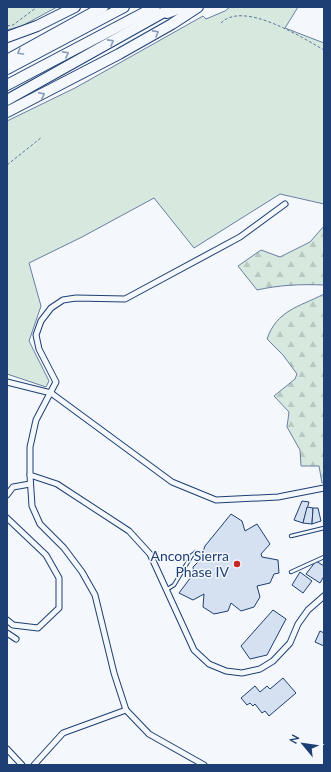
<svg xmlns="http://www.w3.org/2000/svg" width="331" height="772" font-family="Lato,sans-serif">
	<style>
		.green { fill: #d7e8df; stroke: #687fa3 }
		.forest { fill: url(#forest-firs); stroke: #687fa3 }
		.building { fill: #d5e0f0; stroke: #1d3f73 }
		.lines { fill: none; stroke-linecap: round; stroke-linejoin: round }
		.lane-casing { stroke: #1d3f73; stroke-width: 4.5 }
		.street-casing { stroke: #1d3f73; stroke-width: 7 }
		.highway-casing { stroke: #1d3f73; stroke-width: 12 }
		.path { stroke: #5e769c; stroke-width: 1; stroke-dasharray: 3 2; stroke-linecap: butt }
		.lane { stroke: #f4f7fb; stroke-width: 2.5 }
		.street { stroke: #f4f7fb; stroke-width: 5 }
		.highway { stroke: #f4f7fb; stroke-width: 10 }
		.oneway { stroke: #889bb7 }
		.poi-dot { fill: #c62828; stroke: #f4f7fb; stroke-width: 1.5 }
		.labels { text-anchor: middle; stroke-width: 3; stroke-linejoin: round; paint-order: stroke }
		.poi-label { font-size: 14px; fill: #1d3f73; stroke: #f4f7fb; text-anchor: end }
	</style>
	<defs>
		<pattern id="forest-firs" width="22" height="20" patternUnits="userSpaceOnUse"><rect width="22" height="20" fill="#d7e8df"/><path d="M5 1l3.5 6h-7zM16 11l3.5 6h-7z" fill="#b8c8c3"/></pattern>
	</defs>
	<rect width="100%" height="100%" fill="#f4f7fb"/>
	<!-- green -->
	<g class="green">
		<path d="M7 7H57L22 26 7 30Z"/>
		<path d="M230 7H298L285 28 324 43V204L280 194 194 248 154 198 82 237 29 263 41 306 29 341 49 381 46 387 7 374V121L75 88 203 16 206 19 225 11Z"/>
	</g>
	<!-- forest -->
	<g class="forest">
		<path d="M324 226V285C301 284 279 285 257 290L238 266 261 250 280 257 310 242Z"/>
		<path d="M324 294V482L322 483 319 466H301L300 450 287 427 289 412 274 396 295 379 297 374 283 355 267 339C277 310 299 307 324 294Z"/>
	</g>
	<!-- building -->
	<g class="building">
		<path d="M302 501 309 502 303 523 294 520Z"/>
		<path d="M307 507 313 508 312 524 303 523Z"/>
		<path d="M313 508H318L321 521 312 524Z"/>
		<path d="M231 514 242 521 245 531 257 524 270 544 261 554 262 557 278 560 279 573 274 574 270 583 257 586 260 597 254 607 241 611 231 603 228 611 214 614 203 607 204 594 193 600 179 593 194 573 193 567 200 560 205 546Z"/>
		<path d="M316 561 324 566V576L320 583 306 574Z"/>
		<path d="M300 572 312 581 303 593 292 585Z"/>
		<path d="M273 610 286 619 267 655 250 659 241 646Z"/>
		<path d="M320 631 324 633V646L315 642Z"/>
		<path d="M283 678 296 693 269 716 265 711 262 713 255 704 253 706 250 703 247 705 241 698 255 686 260 692 267 686 270 689Z"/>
	</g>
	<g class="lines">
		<!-- lane casing -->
		<g class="lane-casing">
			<g id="lane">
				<path d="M291 536 324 528"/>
				<path d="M291 572 324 557"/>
				<path d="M166 590 174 585 192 555 196 552 201 553"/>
			</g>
		</g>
		<!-- street casing -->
		<g class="street-casing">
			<g id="street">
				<path d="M285 204 240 237 125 299 76 298 63 300 51 308 41 321 36 335 39 349 56 382 36 420 30 447V475L57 484 129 531 150 554 194 650 209 664 226 671 242 673 260 669 273 661 290 643 298 624 308 610 324 596"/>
				<path d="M7 382 51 393 172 482 216 500 278 497 324 488"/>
				<path d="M30 475 32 506 40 524 64 548 82 572 95 595 114 673 126 710 149 734 204 765"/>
				<path d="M7 495 13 487 30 484"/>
				<path d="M7 518 46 555 59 578V608L38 628 13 625 7 620"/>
				<path d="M7 633 16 639"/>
				<path d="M7 749 22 765"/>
				<path d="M34 765 63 733 126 710"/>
			</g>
		</g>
		<!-- highway casing -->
		<g class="highway-casing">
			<g id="highway">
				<path d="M167 13 183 7"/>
				<path d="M7 37 37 26 75 7"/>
				<path d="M7 60 103 7"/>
				<path d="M7 69 124 7"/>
				<path d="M7 85 155 7"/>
				<path d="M7 100 173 7"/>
				<path d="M7 112 119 54 172 24 198 7"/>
			</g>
		</g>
		<!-- path -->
		<g class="path">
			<path d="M221 23C243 0 303 38 324 50"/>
			<path d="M7 26 13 25 37 7"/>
			<path d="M7 165 42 137"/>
		</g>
		<!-- lane -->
		<use href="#lane" class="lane"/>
		<!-- street -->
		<use href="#street" class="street"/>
		<!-- highway -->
		<use href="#highway" class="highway"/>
	</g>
	<!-- one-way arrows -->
	<defs><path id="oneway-chevron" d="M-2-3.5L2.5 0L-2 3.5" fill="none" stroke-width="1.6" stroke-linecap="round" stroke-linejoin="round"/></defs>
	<g class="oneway">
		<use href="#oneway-chevron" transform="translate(156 33) rotate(-29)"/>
		<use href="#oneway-chevron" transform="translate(111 42) rotate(-29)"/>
		<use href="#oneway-chevron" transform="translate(20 52) rotate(150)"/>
		<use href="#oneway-chevron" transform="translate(66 54) rotate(-28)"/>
		<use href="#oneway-chevron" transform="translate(42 95) rotate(-27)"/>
	</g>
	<!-- markers -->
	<circle class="poi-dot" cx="237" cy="564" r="4"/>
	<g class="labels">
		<!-- poi labels -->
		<g class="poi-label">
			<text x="229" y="561">Ancon Sierra<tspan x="229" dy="16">Phase IV</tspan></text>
		</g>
	</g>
	<!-- border -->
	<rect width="331" height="772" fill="none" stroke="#1d3f73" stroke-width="16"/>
	<!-- north arrow -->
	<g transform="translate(303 744) rotate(299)" stroke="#f4f7fb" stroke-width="3" paint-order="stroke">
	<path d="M0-3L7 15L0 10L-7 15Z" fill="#1d3f73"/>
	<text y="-6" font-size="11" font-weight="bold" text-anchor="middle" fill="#1d3f73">N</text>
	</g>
</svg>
